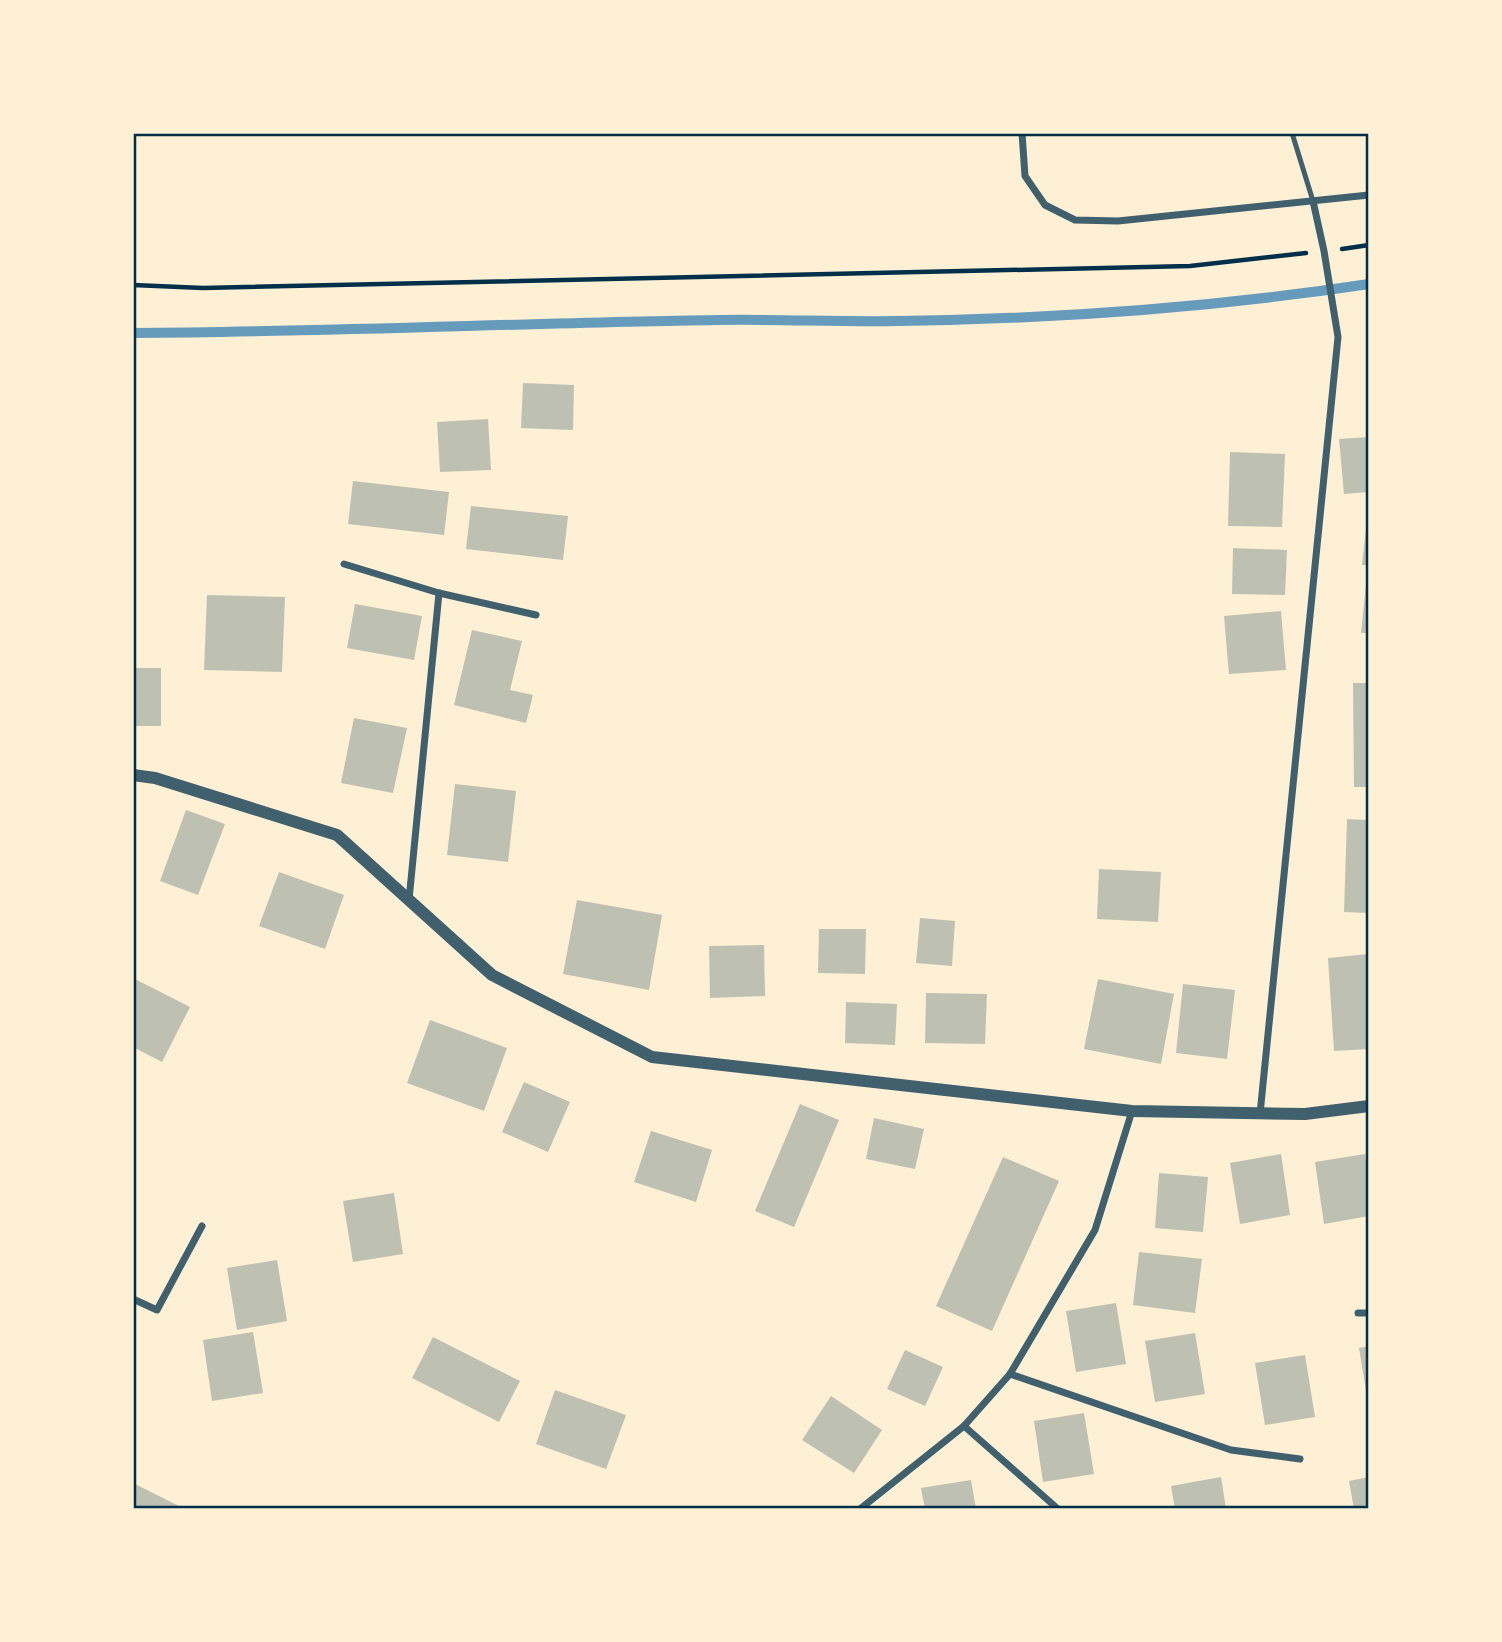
<svg xmlns="http://www.w3.org/2000/svg" width="1502" height="1642" font-family="Jost,sans-serif">
	<style>
		.lines { fill: none; stroke-linecap: round; stroke-linejoin: round }
		.stream { stroke: #669bbc; stroke-width: 10 }
		.building { fill: #bec0b2 }
		.path { stroke: #003049; stroke-width: 4.5 }
		.service { stroke: #3f606c; stroke-width: 5 }
		.minor { stroke: #3f606c; stroke-width: 7 }
		.tertiary { stroke: #3f606c; stroke-width: 12 }
		.neatline { fill: none; stroke: #003049; stroke-width: 2.5 }
	</style>
	<rect width="100%" height="100%" fill="#fdf0d5"/>
	<g class="lines">
		<!-- stream -->
		<path class="stream" d="M133 333C328 332 523 323 718 320 778 319 838 322 898 321 1052 319 1217 307 1369 284"/>
	</g>
	<!-- building -->
	<g class="building">
		<path d="M523 383 574 385 573 430 521 428Z"/>
		<path d="M488 419 491 470 440 472 437 422Z"/>
		<path d="M1369 437V492L1344 494 1339 439Z"/>
		<path d="M1230 452 1285 454 1282 527 1228 526Z"/>
		<path d="M353 481 449 492 444 535 348 524Z"/>
		<path d="M471 506 568 516 563 560 466 549Z"/>
		<path d="M1367 520H1369V565H1362Z"/>
		<path d="M1233 548 1287 550 1285 595 1232 594Z"/>
		<path d="M1366 585H1369V633H1361Z"/>
		<path d="M207 595 285 597 282 672 204 670Z"/>
		<path d="M355 604 422 616 414 660 347 648Z"/>
		<path d="M1281 611 1286 670 1229 674 1224 616Z"/>
		<path d="M472 630 522 641 510 690 533 695 526 723 454 705Z"/>
		<rect x="133" y="668" width="28" height="58"/>
		<path d="M1353 683H1369V787H1354Z"/>
		<path d="M354 718 407 728 393 793 341 783Z"/>
		<path d="M455 784 516 791 508 862 447 855Z"/>
		<path d="M186 810 225 824 198 895 160 881Z"/>
		<path d="M1347 819 1369 820V913L1344 912Z"/>
		<path d="M1099 869 1161 872 1158 922 1097 919Z"/>
		<path d="M279 872 344 895 325 949 259 926Z"/>
		<path d="M577 900 662 915 649 990 563 974Z"/>
		<path d="M920 918 955 921 952 966 916 963Z"/>
		<path d="M819 929H866L865 974 818 973Z"/>
		<path d="M764 945 765 996 710 998 709 946Z"/>
		<path d="M1369 954V1049L1334 1051 1328 958Z"/>
		<path d="M133 978 190 1007 162 1062 133 1047Z"/>
		<path d="M1098 979 1174 994 1161 1064 1084 1049Z"/>
		<path d="M1183 984 1235 990 1227 1059 1176 1053Z"/>
		<path d="M926 993 987 994 985 1044 925 1043Z"/>
		<path d="M846 1002 897 1004 895 1045 845 1043Z"/>
		<path d="M430 1020 507 1048 484 1111 407 1083Z"/>
		<path d="M524 1082 570 1102 548 1152 502 1132Z"/>
		<path d="M800 1104 839 1120 794 1227 755 1211Z"/>
		<path d="M874 1118 924 1129 915 1169 866 1159Z"/>
		<path d="M651 1131 712 1150 696 1202 634 1182Z"/>
		<path d="M1281 1154 1290 1215 1240 1224 1230 1163Z"/>
		<path d="M1365 1154 1369 1180V1216L1324 1224 1315 1162Z"/>
		<path d="M1003 1157 1059 1181 992 1331 936 1306Z"/>
		<path d="M1159 1173 1208 1177 1203 1232 1155 1228Z"/>
		<path d="M394 1193 403 1254 353 1262 343 1201Z"/>
		<path d="M1139 1252 1202 1259 1195 1313 1133 1305Z"/>
		<path d="M277 1260 287 1321 237 1330 227 1268Z"/>
		<path d="M1116 1303 1126 1364 1076 1372 1066 1311Z"/>
		<path d="M253 1332 263 1393 212 1401 203 1340Z"/>
		<path d="M1195 1333 1205 1394 1155 1402 1145 1341Z"/>
		<path d="M433 1337 520 1381 499 1422 412 1378Z"/>
		<path d="M1369 1346V1403H1368L1359 1348Z"/>
		<path d="M905 1350 943 1367 925 1406 887 1389Z"/>
		<path d="M1305 1355 1315 1417 1265 1425 1255 1363Z"/>
		<path d="M555 1390 626 1415 606 1469 536 1444Z"/>
		<path d="M831 1396 882 1430 854 1473 802 1440Z"/>
		<path d="M1084 1413 1094 1474 1043 1482 1034 1421Z"/>
		<path d="M1221 1477 1226 1509H1175L1171 1486Z"/>
		<path d="M1369 1477V1509H1354L1349 1481Z"/>
		<path d="M971 1480 976 1509H925L921 1488Z"/>
		<path d="M133 1483 185 1509H133Z"/>
	</g>
	<g class="lines">
		<!-- path -->
		<g class="path">
			<path d="M1342 249 1369 245"/>
			<path d="M133 285 203 288 1190 266 1306 253"/>
		</g>
		<!-- service -->
		<path class="service" d="M1292 133 1313 201"/>
		<!-- minor -->
		<g class="minor">
			<path d="M1022 133 1025 176 1045 205 1075 220 1118 221 1369 195"/>
			<path d="M344 564 439 593 536 615"/>
			<path d="M409 900 439 593"/>
			<path d="M1260 1114 1338 337 1324 251 1313 201"/>
			<path d="M133 1299 157 1310 202 1226"/>
			<path d="M1358 1313H1369"/>
			<path d="M1010 1374 1231 1450 1300 1459"/>
			<path d="M964 1426 1058 1509"/>
			<path d="M860 1509 964 1426 1010 1374 1095 1230 1132 1111"/>
		</g>
		<!-- tertiary -->
		<path class="tertiary" d="M133 775 155 778 337 835 492 975 652 1057 1132 1111 1305 1114 1369 1106"/>
	</g>
	<!-- border -->
	<rect width="1502" height="1642" fill="none" stroke="#fdf0d5" stroke-width="270"/>
	<rect x="135" y="135" width="1232" height="1372" class="neatline"/>
</svg>
